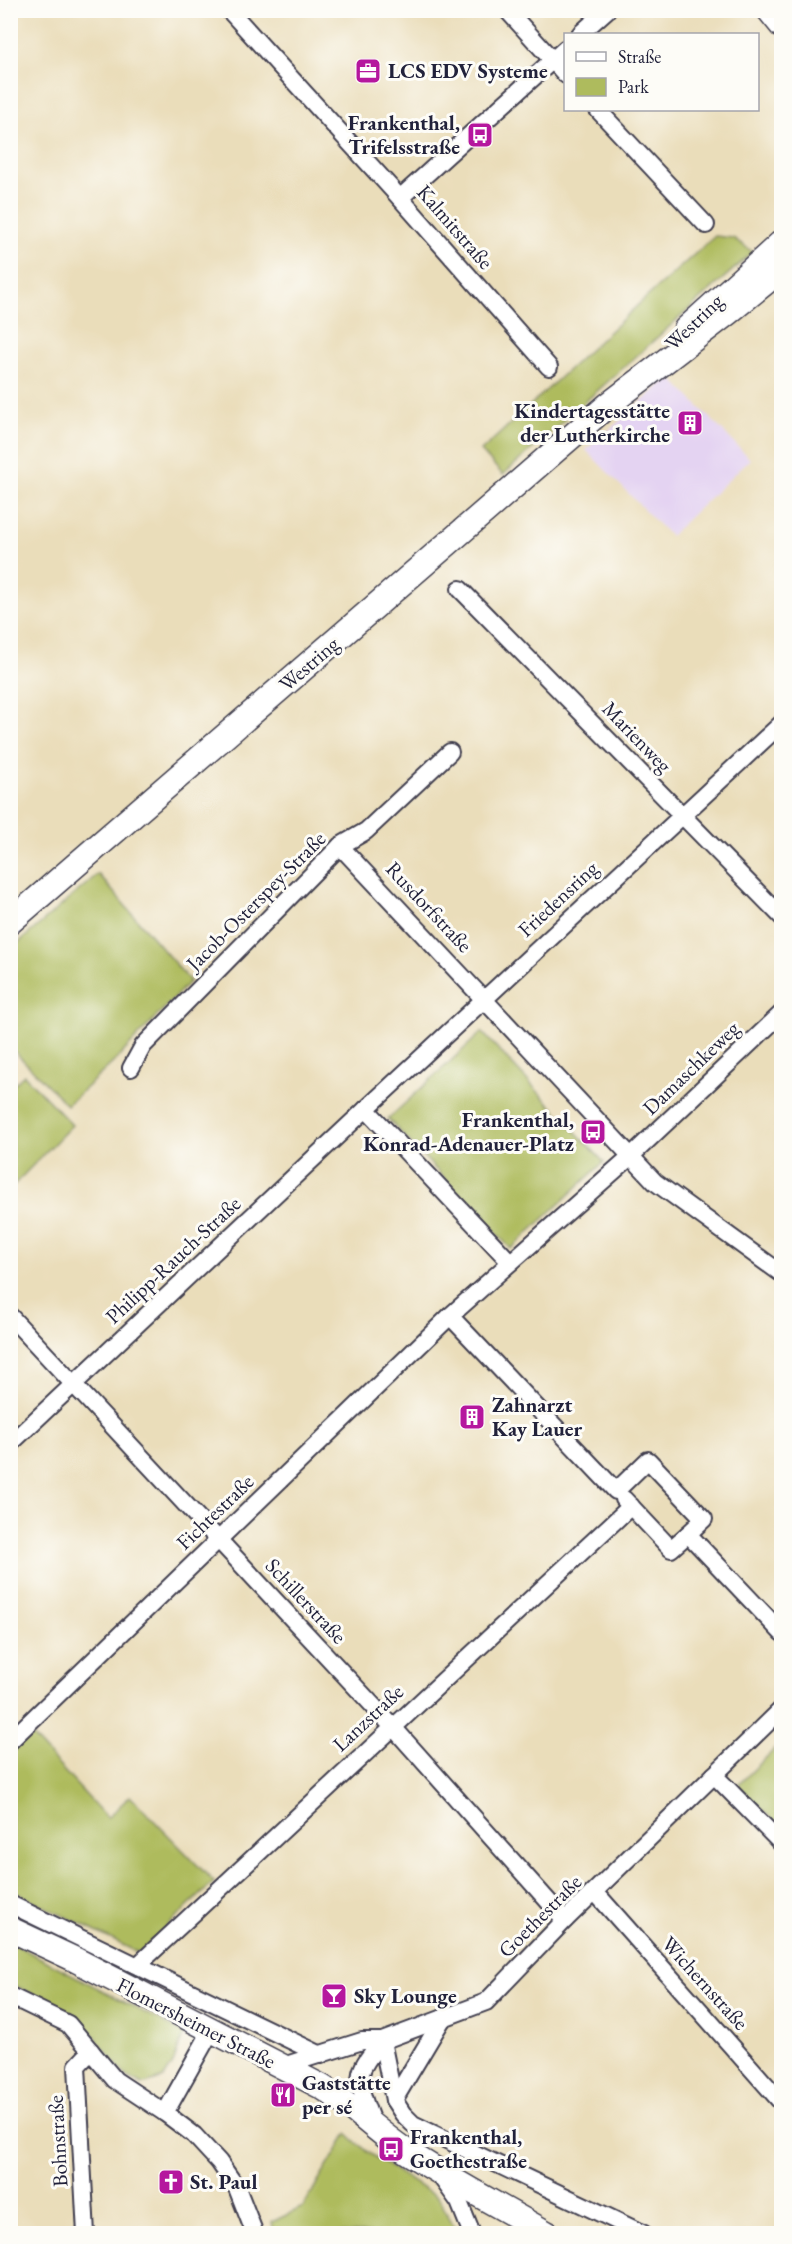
<svg xmlns="http://www.w3.org/2000/svg" width="792" height="2244" font-family="'EB Garamond',serif">
	<style>
		.built { fill: #e4d3f2 }
		.green { fill: #aebb5d; stroke: #686e4c; stroke-width: 1.5 }
		.lines { fill: none; stroke-linecap: round; stroke-linejoin: round }
		.street-casing { stroke: #403e4e; stroke-width: 20 }
		.secondary-casing { stroke: #403e4e; stroke-width: 27 }
		.street { stroke: #fff; stroke-width: 16 }
		.secondary { stroke: #fff; stroke-width: 24 }
		.labels { text-anchor: middle; stroke-width: 6; stroke-linejoin: round; paint-order: stroke }
		.poi-label { font-size: 21px; font-weight: bold; fill: #22223b; stroke: #fdfcf7; text-anchor: start }
		.street-label { font-size: 21px; fill: #22223b; stroke: #fdfcf7 }
	</style>
	<rect width="100%" height="100%" fill="#fdfcf7"/>
	<filter id="ink" filterUnits="userSpaceOnUse"><feTurbulence type="fractalNoise" baseFrequency=".0167" numOctaves="2"/><feDisplacementMap in="SourceGraphic" scale="12" xChannelSelector="R" yChannelSelector="G"/><feConvolveMatrix kernelMatrix="1 2 1 2 8 2 1 2 1" color-interpolation-filters="sRGB"/></filter>
	<filter id="wash" filterUnits="userSpaceOnUse"><feTurbulence type="fractalNoise" baseFrequency=".008" numOctaves="4" result="noise"/><feDisplacementMap in="SourceGraphic" scale="24" xChannelSelector="R" yChannelSelector="G"/><feGaussianBlur stdDeviation="1.35" result="paint"/><feColorMatrix in="noise" values="0 0 0 0 0 0 0 0 0 0 0 0 0 0 0 0 0 1.4 0 .05"/><feComposite in="paint" operator="in"/></filter>
	<g filter="url(#wash)">
		<rect width="100%" height="100%" fill="#eaddba"/>
		<!-- built -->
		<path class="built" d="M670 377 750 459 670 536 586 450Z"/>
		<!-- green -->
		<g class="green">
			<path d="M715 236 733 238 753 252 503 475 481 451 640 303Z"/>
			<path d="M98 874 190 981 116 1060 67 1105 11 1048V949Z"/>
			<path d="M482 1032 604 1162 511 1249 388 1119Z"/>
			<path d="M24 1075 72 1125 11 1188V1087Z"/>
			<path d="M30 1734 107 1818 130 1796 214 1882 139 1953 11 1890V1753Z"/>
			<path d="M781 1743V1829L738 1785Z"/>
			<path d="M10 1942 184 2033 173 2064 164 2078 142 2085 125 2075 87 2027 69 2011 11 1984Z"/>
			<path d="M347 2134 367 2152 439 2199 458 2233H274L272 2222 303 2207Z"/>
		</g>
	</g>
	<g filter="url(#ink)">
		<g class="lines">
			<!-- street casing -->
			<g class="street-casing">
				<g id="street">
					<path d="M229 10 400 198 549 367"/>
					<path d="M507 10 566 75"/>
					<path d="M580 34 607 10"/>
					<path d="M598 110 706 225"/>
					<path d="M400 198 566 48"/>
					<path d="M460 589 782 917"/>
					<path d="M340 846 655 1182 782 1274"/>
					<path d="M131 1068 143 1046 340 846 366 831 450 752"/>
					<path d="M366 1109 510 1262"/>
					<path d="M10 1316 392 1726 565 1920"/>
					<path d="M450 1316 616 1491 648 1460 704 1519 688 1534 782 1633"/>
					<path d="M10 1444 366 1109 782 723"/>
					<path d="M624 1499 671 1549 688 1534"/>
					<path d="M10 1741 450 1316 631 1156 782 1013"/>
					<path d="M714 1775 782 1844"/>
					<path d="M595 1892 782 2103"/>
					<path d="M10 1904 321 2055"/>
					<path d="M138 1965 631 1506"/>
					<path d="M10 1996 68 2024 115 2080 165 2113 194 2135 219 2162 237 2188 255 2234"/>
					<path d="M443 2018 394 2100 403 2114 413 2124 644 2234"/>
					<path d="M382 2041 394 2100"/>
					<path d="M280 2067 362 2041H382L486 2002 565 1920 782 1709"/>
					<path d="M165 2113 211 2031"/>
					<path d="M374 2128C369 2112 357 2089 361 2073 364 2061 375 2050 382 2041"/>
					<path d="M441 2177 459 2202 472 2234"/>
					<path d="M86 2234 77 2066 91 2051"/>
				</g>
			</g>
			<!-- secondary casing -->
			<g class="secondary-casing">
				<g id="secondary">
					<path d="M769 10 782 26"/>
					<path d="M686 329 782 242"/>
					<path d="M10 922 608 405 729 312 782 269"/>
					<path d="M10 1929 74 1959 322 2087C351 2105 375 2130 403 2149 449 2180 500 2206 548 2234"/>
				</g>
			</g>
			<!-- street -->
			<use href="#street" class="street"/>
			<!-- secondary -->
			<use href="#secondary" class="secondary"/>
		</g>
	</g>
	<!-- icons -->
	<defs>
		<g id="office-square" transform="scale(1.35)"><rect x="-9" y="-9" width="18" height="18" rx="4" fill="#b5179e" stroke="#fdfcf7"/><path d="M-6-3h4V-5.5h4V-3h4V5H-6ZM-1-4.5V-3h2v-1.5ZM-6 0V1H6V0Z" fill="#fff"/></g>
		<g id="bus-square" transform="scale(1.35)"><rect x="-9" y="-9" width="18" height="18" rx="4" fill="#b5179e" stroke="#fdfcf7"/><path d="M-5-6H5V4H4V6H2V4H-2V6H-4V4H-5ZM-3.5-4V0h7V-4ZM-3.5 1.2v1.5H-2V1.2ZM2 1.2v1.5H3.5V1.2Z" fill="#fff"/></g>
		<g id="building-square" transform="scale(1.35)"><rect x="-9" y="-9" width="18" height="18" rx="4" fill="#b5179e" stroke="#fdfcf7"/><path d="M-4-6H4V6H1V3H-1V6H-4ZM-2.5-4.3h1.7v1.8h-1.7ZM.8-4.3h1.7v1.8H.8ZM-2.5-1h1.7V.8h-1.7ZM.8-1h1.7V.8H.8Z" fill="#fff"/></g>
		<g id="bar-square" transform="scale(1.35)"><rect x="-9" y="-9" width="18" height="18" rx="4" fill="#b5179e" stroke="#fdfcf7"/><path d="M-6-5H6L.8 .8V4.5H3.5V6h-7V4.5H-.8V.8Z" fill="#fff"/></g>
		<g id="restaurant-square" transform="scale(1.35)"><rect x="-9" y="-9" width="18" height="18" rx="4" fill="#b5179e" stroke="#fdfcf7"/><path d="M-5-6h1v4h1v-4h1v4h1v-4h1v5L-1.5 .5V6h-2V.5L-5-1ZM5-6V6H3V1.5H1.5Q1.5-4 5-6Z" fill="#fff"/></g>
		<g id="church-square" transform="scale(1.35)"><rect x="-9" y="-9" width="18" height="18" rx="4" fill="#b5179e" stroke="#fdfcf7"/><path d="M-1.2-6h2.4v3.5h3.3v2.4h-3.3V6h-2.4V-.1h-3.3v-2.4h3.3Z" fill="#fff"/></g>
	</defs>
	<g fill-rule="evenodd">
		<use href="#office-square" x="368" y="71"/>
		<use href="#bus-square" x="480" y="135"/>
		<use href="#building-square" x="690" y="423"/>
		<use href="#bus-square" x="593" y="1132"/>
		<use href="#building-square" x="472" y="1417"/>
		<use href="#bar-square" x="334" y="1996"/>
		<use href="#restaurant-square" x="283" y="2095"/>
		<use href="#bus-square" x="391" y="2149"/>
		<use href="#church-square" x="171" y="2182"/>
	</g>
	<g class="labels">
		<!-- poi labels -->
		<g class="poi-label">
			<text x="388" y="78">LCS EDV Systeme</text>
			<text x="460" y="130" text-anchor="end">Frankenthal,<tspan x="460" dy="24">Trifelsstraße</tspan></text>
			<text x="670" y="418" text-anchor="end">Kindertagesstätte<tspan x="670" dy="24">der Lutherkirche</tspan></text>
			<text x="574" y="1127" text-anchor="end">Frankenthal,<tspan x="574" dy="24">Konrad-Adenauer-Platz</tspan></text>
			<text x="492" y="1412">Zahnarzt<tspan x="492" dy="24">Kay Lauer</tspan></text>
			<text x="354" y="2003">Sky Lounge</text>
			<text x="302" y="2090">Gaststätte<tspan x="302" dy="24">per sé</tspan></text>
			<text x="410" y="2144">Frankenthal,<tspan x="410" dy="24">Goethestraße</tspan></text>
			<text x="190" y="2189">St. Paul</text>
		</g>
		<!-- street labels -->
		<g class="street-label">
			<text transform="translate(455 227) rotate(49)" y="7">Kalmitstraße</text>
			<text transform="translate(694 322) rotate(-44)" y="7">Westring</text>
			<text transform="translate(309 664) rotate(-41)" y="7">Westring</text>
			<text transform="translate(637 737) rotate(46)" y="7">Marienweg</text>
			<text transform="translate(558 899) rotate(-43)" y="7">Friedensring</text>
			<text transform="translate(256 901) rotate(-45)" y="7">Jacob-Osterspey-Straße</text>
			<text transform="translate(429 907) rotate(47)" y="7">Rusdorfstraße</text>
			<text transform="translate(691 1068) rotate(-44)" y="7">Damaschkeweg</text>
			<text transform="translate(173 1260) rotate(-43)" y="7">Philipp-Rauch-Straße</text>
			<text transform="translate(215 1512) rotate(-44)" y="7">Fichtestraße</text>
			<text transform="translate(306 1601) rotate(47)" y="7">Schillerstraße</text>
			<text transform="translate(368 1718) rotate(-43)" y="7">Lanzstraße</text>
			<text transform="translate(540 1916) rotate(-45)" y="7">Goethestraße</text>
			<text transform="translate(705 1983) rotate(48)" y="7">Wichernstraße</text>
			<text transform="translate(196 2023) rotate(27)" y="7">Flomersheimer Straße</text>
			<text transform="translate(58 2141) rotate(-93)" y="7">Bohnstraße</text>
		</g>
	</g>
	<!-- margin -->
	<rect width="792" height="2244" fill="none" stroke="#fdfcf7" stroke-width="36"/>
	<!-- legend -->
	<rect x="564" y="33" width="195" height="78" fill="#fdfcf7" stroke="#a5a5ac" stroke-width="1.5"/>
	<rect x="576" y="52" width="30" height="9" fill="#ffffff" stroke="#a5a5ac" stroke-width="1.5"/>
	<text x="618" y="63" font-size="18" fill="#22223b">Straße</text>
	<rect x="576" y="78" width="30" height="18" fill="#aebb5d" stroke="#a5a5ac" stroke-width="1.5"/>
	<text x="618" y="93" font-size="18" fill="#22223b">Park</text>
</svg>
